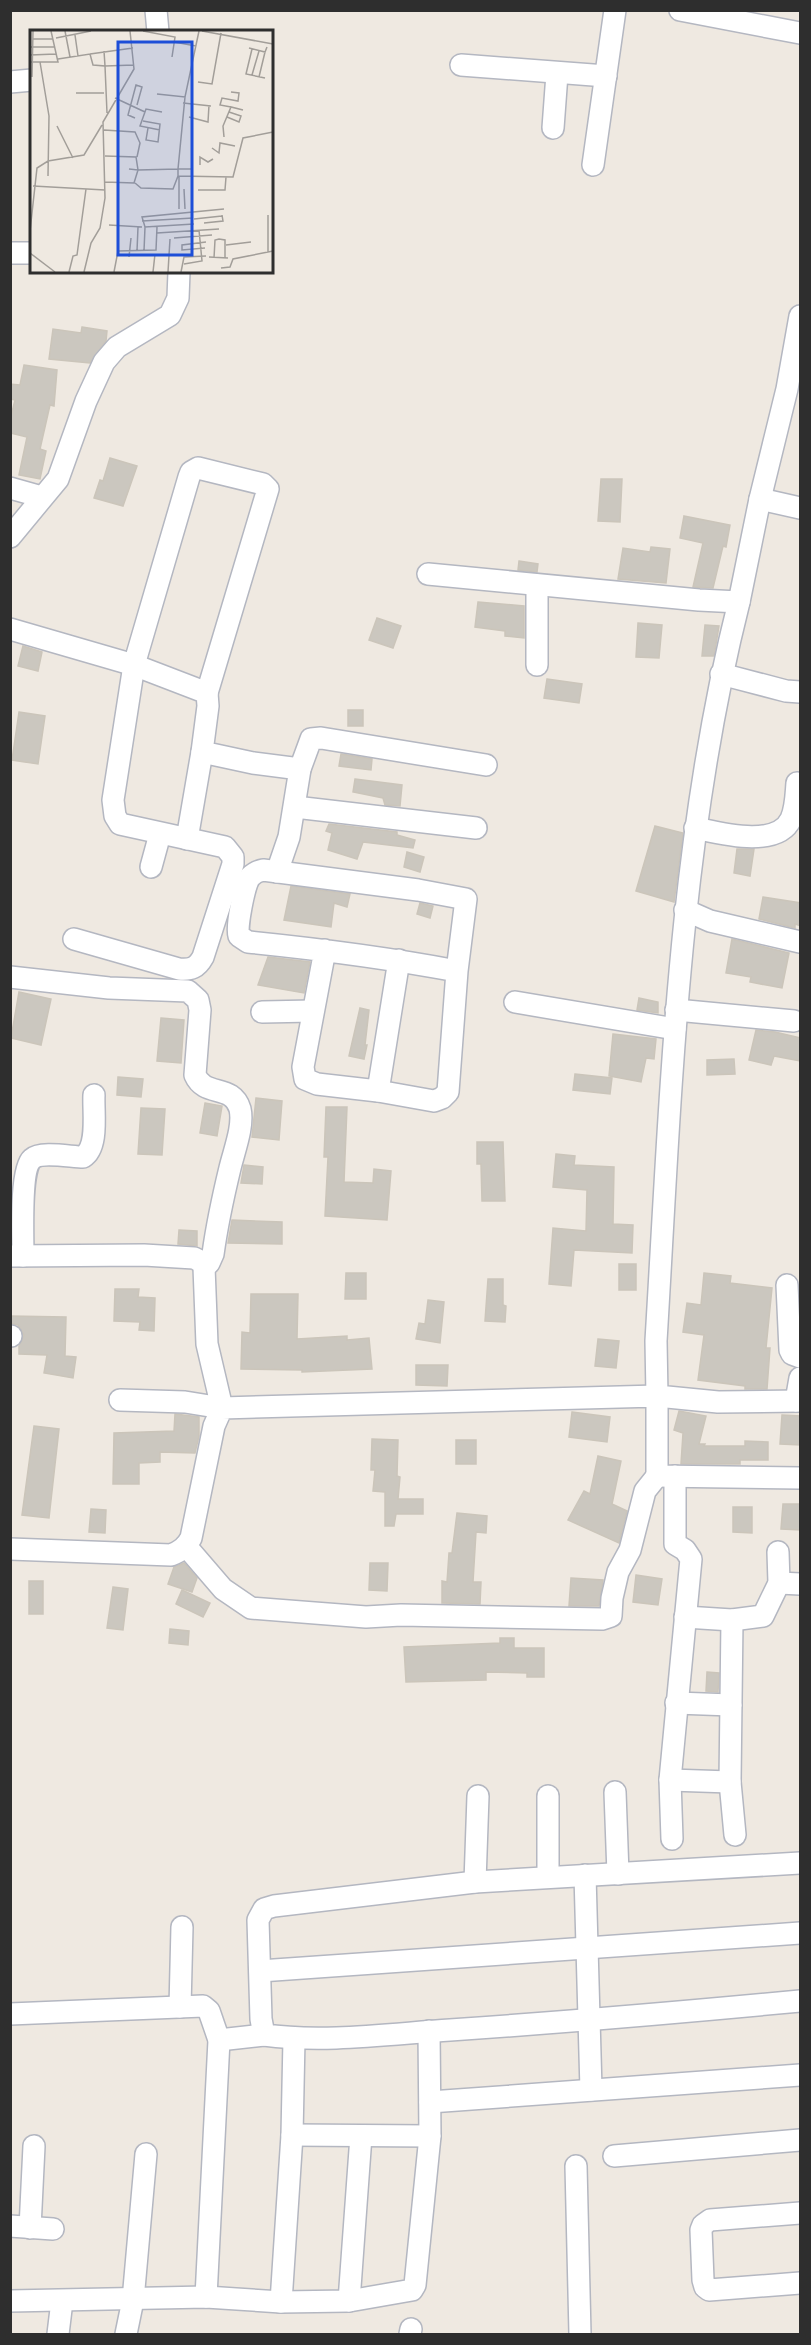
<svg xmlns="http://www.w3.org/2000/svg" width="811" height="2345" font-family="'Sofia Sans Condensed',sans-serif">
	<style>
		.building { fill: #cbc7bf; stroke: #cbc5ba; stroke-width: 1.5 }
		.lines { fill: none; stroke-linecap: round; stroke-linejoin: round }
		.minor-casing { stroke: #b4b7c1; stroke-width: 24 }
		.minor { stroke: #fff; stroke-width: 21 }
		.inset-road { fill: none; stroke: #a29e99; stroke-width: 1.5 }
		.view { fill: #1d4ed8; fill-opacity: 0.15; stroke: #1d4ed8; stroke-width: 3 }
		.inset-edge { fill: none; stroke: #2e2e2e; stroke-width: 3 }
	</style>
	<rect width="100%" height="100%" fill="#efe9e1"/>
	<!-- building -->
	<g class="building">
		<path d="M82 327 107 331 106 341 90 363 49 359 53 329 81 333Z"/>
		<path d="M24 365 57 370 54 406 50 405 40 449 46 451 40 479 19 475 27 437 10 433V420L15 400 10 399V384L20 385Z"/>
		<path d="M110 458 137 466 123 506 94 498 100 480 103 481Z"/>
		<path d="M601 479H622L620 522 598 521Z"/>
		<path d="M684 516 730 525 726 547 723 546 713 588 693 587 703 543 680 538Z"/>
		<path d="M651 547 670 549 666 583 618 579 623 548 650 552Z"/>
		<path d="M519 561 538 564 537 572 518 570Z"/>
		<path d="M478 602 524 606V638L505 636V631L475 627Z"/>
		<path d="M377 618 401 626 393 648 369 640Z"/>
		<path d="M638 623 662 625 659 658 636 657Z"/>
		<path d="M705 625 719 626 714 656H702Z"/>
		<path d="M23 646 42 652 38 671 18 666Z"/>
		<path d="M547 679 582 684 579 703 544 698Z"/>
		<rect x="348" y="710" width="15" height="16"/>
		<path d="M19 712 45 716 38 764 12 760Z"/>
		<path d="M341 754 372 759 371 770 339 766Z"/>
		<path d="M355 779 402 785 400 806 385 805 383 798 353 792Z"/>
		<path d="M329 824 397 832V835L415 840 413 848 363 842 357 859 328 850 332 833 326 831Z"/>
		<path d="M655 826 683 833 674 902 636 891Z"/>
		<path d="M737 849H754L750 876 734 873Z"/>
		<path d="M407 852 424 857 420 872 404 867Z"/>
		<path d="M291 886 350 894 347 907 334 903 331 927 284 920Z"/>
		<path d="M763 897 801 903V926L795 924V928L759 919Z"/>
		<path d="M420 903 433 906 430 918 417 914Z"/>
		<path d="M732 939 789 953 782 988 750 982 751 977 726 973Z"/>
		<path d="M268 957 310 962 304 993 258 985Z"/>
		<path d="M19 992 51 999 41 1045 11 1038Z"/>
		<path d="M639 998 658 1002V1013L637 1010Z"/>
		<path d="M360 1008 369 1010 365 1045H367L364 1059 349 1056Z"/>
		<path d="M161 1018 184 1020 181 1063 157 1061Z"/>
		<path d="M756 1030 775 1032 801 1038V1061L774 1056 771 1065 749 1060Z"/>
		<path d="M613 1034 656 1039 654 1059 646 1058 641 1082 609 1076Z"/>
		<path d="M734 1059 735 1074 707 1075V1060Z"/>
		<path d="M575 1074 612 1078 610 1094 573 1090Z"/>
		<path d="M118 1077 143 1079 141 1097 117 1095Z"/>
		<path d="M256 1098 282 1101 279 1140 252 1137Z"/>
		<path d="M205 1103 222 1106 217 1136 200 1133Z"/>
		<path d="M326 1107H347L344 1182 373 1183 374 1169 391 1171 387 1220 325 1216 328 1157H324Z"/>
		<path d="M141 1108 165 1109 162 1155 138 1154Z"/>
		<path d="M477 1142H503L505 1201H482L481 1164H477Z"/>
		<path d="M556 1154 575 1156 574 1165 614 1167 613 1224 633 1225 632 1253 574 1250 571 1286 549 1284 553 1228 586 1231 587 1190 553 1187Z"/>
		<path d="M244 1165 263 1167 262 1184 241 1183Z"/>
		<path d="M232 1220 282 1222V1244L228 1243Z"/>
		<path d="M179 1230 197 1231V1246L178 1244Z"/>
		<rect x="619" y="1264" width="17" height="26"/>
		<path d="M346 1273H366V1299H345Z"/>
		<path d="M704 1273 731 1276 730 1283 772 1288 766 1348H770L767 1389H745V1386L698 1380 704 1335 683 1332 687 1303 701 1305Z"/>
		<path d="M488 1279H503V1305L506 1306 505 1322 485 1321Z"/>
		<path d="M115 1289H139L138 1297 155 1298 154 1331 139 1330 140 1322 114 1321Z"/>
		<path d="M251 1294H298L297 1339 347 1336V1340L369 1338 372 1369 302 1372V1370L241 1369 242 1332 250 1333Z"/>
		<path d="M428 1300 444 1302 440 1343 416 1339 419 1323 425 1324Z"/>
		<path d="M10 1316 66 1317 65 1356 76 1357 73 1378 44 1373 47 1355 19 1354V1346L24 1335 18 1325 10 1323Z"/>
		<path d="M598 1339 619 1341 616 1368 595 1366Z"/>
		<path d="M416 1365H448L447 1386 416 1385Z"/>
		<path d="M679 1411 706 1416 699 1444H705L704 1446H745V1441L768 1442V1460H740V1464H681L683 1433 674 1430Z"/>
		<path d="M572 1412 610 1417 607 1442 569 1437Z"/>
		<path d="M175 1414 199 1417V1436L195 1453 160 1452V1462L139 1463V1484H113L114 1433 174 1431Z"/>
		<path d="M782 1415 801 1416V1445L780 1444Z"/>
		<path d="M34 1426 59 1429 49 1518 22 1515Z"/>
		<path d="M372 1439 398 1440 397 1476 400 1477 398 1499H423V1514H396L394 1526H385V1492L373 1491 375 1470H371Z"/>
		<rect x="456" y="1440" width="20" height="24"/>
		<path d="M598 1456 621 1461 612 1504 627 1511 619 1543 568 1520 584 1491 590 1494Z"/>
		<path d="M783 1504H801V1530L781 1529Z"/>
		<path d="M733 1507H752V1533L733 1532Z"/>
		<path d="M91 1509 106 1510 105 1533 89 1532Z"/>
		<path d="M457 1513 487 1516 486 1533 476 1532 473 1582H481L480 1604 442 1603V1581L447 1582 449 1553H452Z"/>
		<path d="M184 1563 197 1578 192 1592 168 1584 174 1567Z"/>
		<path d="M370 1563H388L387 1591 369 1590Z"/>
		<path d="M636 1575 662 1579 658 1605 633 1602Z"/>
		<path d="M571 1578 603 1580 599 1606H569Z"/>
		<rect x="29" y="1581" width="14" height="33"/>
		<path d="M113 1587 128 1589 123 1630 107 1628Z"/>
		<path d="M182 1590 210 1603 203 1617 176 1604Z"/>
		<path d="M170 1629 189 1631 188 1645 169 1643Z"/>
		<path d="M500 1638H514V1648H544V1677H527V1673L486 1672V1680L406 1682 404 1647 500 1643Z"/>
		<path d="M707 1672 719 1673 718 1692 706 1691Z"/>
	</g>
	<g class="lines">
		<!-- minor casing -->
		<g class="minor-casing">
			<g id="minor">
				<path d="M156 10 158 32"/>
				<path d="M680 10 800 33"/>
				<path d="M461 65 606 76"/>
				<path d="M10 82 32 80"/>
				<path d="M553 128 557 74"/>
				<path d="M593 165 615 10"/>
				<path d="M10 253H32"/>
				<path d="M10 488 42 497"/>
				<path d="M760 499 800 508"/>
				<path d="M10 537 58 479 86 401 104 362 117 347 170 315 178 298 179 272"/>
				<path d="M428 574 699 600 739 602 760 499 787 389 800 316"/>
				<path d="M537 585V665"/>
				<path d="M739 602C678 843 671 1093 656 1341L657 1396 718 1402 800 1401"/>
				<path d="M10 629 134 665 207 693 208 706 202 752 253 763 300 769"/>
				<path d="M721 674 786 691 800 692"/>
				<path d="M295 807 476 828"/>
				<path d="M695 828C719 833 777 849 791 819 796 808 796 795 797 783"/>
				<path d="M187 839 202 752"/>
				<path d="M151 867 160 834"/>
				<path d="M277 872 289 837 300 769 311 739 321 738 486 765"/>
				<path d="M685 910 710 921 800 942"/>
				<path d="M74 939 179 969C191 970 197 968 203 957L233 864V857L225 847 120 824 115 816 113 800 134 665 189 477 191 472 198 468 263 484 268 489 207 693"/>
				<path d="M325 950 303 1067 305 1079 317 1084 378 1091 434 1101 442 1098 448 1092 457 971 466 899 418 890 263 870C258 871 254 873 250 877 244 886 236 927 239 936L248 942C318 949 388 958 457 971"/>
				<path d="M10 977 109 988 188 991 198 1000 200 1010 195 1075C205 1098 232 1083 240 1109 244 1126 234 1151 230 1168 223 1197 217 1225 213 1254L209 1263 204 1267"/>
				<path d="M515 1002 675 1029"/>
				<path d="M676 1010 794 1021"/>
				<path d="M262 1012 313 1011"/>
				<path d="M378 1091 399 960"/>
				<path d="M10 1256 144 1255 194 1258 202 1262 204 1267 207 1344 222 1408 185 1402 120 1400"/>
				<path d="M23 1256C23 1238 20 1169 32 1159 41 1151 71 1157 83 1157 99 1147 93 1112 94 1095"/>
				<path d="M787 1285 790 1350 792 1354 800 1357"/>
				<path d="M10 1336H11"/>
				<path d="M796 1401 800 1378"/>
				<path d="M186 1546 223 1589 251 1608 366 1617 401 1615 602 1619 611 1616 612 1598 618 1572 630 1550 645 1491 657 1476"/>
				<path d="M10 1549 171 1555C181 1551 186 1547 191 1538L214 1426 222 1408 657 1396V1476L800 1478"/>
				<path d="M779 1583 800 1584"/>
				<path d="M685 1617 732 1620 763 1616 779 1583 778 1552"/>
				<path d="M732 1620 730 1782 735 1835"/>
				<path d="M676 1703 731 1705"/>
				<path d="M670 1780 730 1782"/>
				<path d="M615 1792 618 1874"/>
				<path d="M548 1796V1877"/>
				<path d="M672 1839 670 1780 691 1559 685 1550 675 1544V1476"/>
				<path d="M800 1863 475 1882 274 1906 264 1909 258 1920 261 2019 264 2035C325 2043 389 2034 450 2030 567 2022 684 2012 800 2001"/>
				<path d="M585 1875 591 2090"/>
				<path d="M475 1882 478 1796"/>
				<path d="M260 1971 800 1933"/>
				<path d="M180 2007 182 1927"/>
				<path d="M10 2014 203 2006 209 2011 219 2040 206 2297"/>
				<path d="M219 2040 264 2035"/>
				<path d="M430 2102 800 2075"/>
				<path d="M292 2135 430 2136"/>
				<path d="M614 2156 800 2140"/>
				<path d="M576 2166 580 2334"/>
				<path d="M800 2213 710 2220 703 2225 701 2230 703 2280 705 2287 709 2290 800 2283"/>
				<path d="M10 2226 53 2229"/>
				<path d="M30 2228 34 2146"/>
				<path d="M10 2301 206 2297 281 2302 349 2301 412 2290 415 2285 430 2136 429 2031"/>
				<path d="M349 2301 361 2136"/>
				<path d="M281 2302 292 2135 294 2039"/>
				<path d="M58 2334 62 2301"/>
				<path d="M126 2334 133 2300 146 2154"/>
				<path d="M410 2334 411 2329"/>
			</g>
		</g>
		<!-- minor -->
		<use href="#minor" class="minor"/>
	</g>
	<!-- overview -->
	<g transform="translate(30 30)">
		<rect width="243" height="243" fill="#efe9e1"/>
		<path class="inset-road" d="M35 1 40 27M113 1 145 7 142 27M172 1 243 14M45 5 48 26M26 8 61 1M3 9H23M144 12 166 16M0 17H24M219 18 235 22 237 17M222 19 216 44 235 48M74 21 75 36 104 35M60 24 103 18M0 25 26 24M28 29 60 24 63 35 75 36 77 83M0 32H28L21 1M10 32 19 86 18 146M222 45 229 21M2 47 3 1M229 47 235 22M168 52 182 54 191 3M201 62 209 63 208 71 192 68 190 75 201 77M46 63H74M127 64 155 67 169 1M155 67 148 139H162M85 68 115 82M153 73 181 76M159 87 178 92 179 75M197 87 209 92 211 86 199 82M105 88 98 85 106 55 112 57 107 75M113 91 130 94 128 112 116 110 118 98M27 96 43 128M74 100 105 102 110 113 107 127M130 100 110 96 116 79 132 82M194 107 193 96 201 77 213 80M182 118 189 123 190 113 205 116M75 126 106 127 108 140 99 139M170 135V127L178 132 183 129M75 152 104 153 108 140 148 139V146L203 147 213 108 243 102M105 153 111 158 143 159 148 146M3 156 75 160M154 159 155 179M168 160H195L196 147M149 179V146M164 189 192 186M112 191 163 188M174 193 193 191 192 185M164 194 115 197 112 187 194 179M79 195 112 197M0 201 7 138 18 131 54 125 72 95M127 203 189 199M144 208 182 205M196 215 221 212M175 218 152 220V215L176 212M107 221 108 197M114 221 115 197M0 223 25 242M238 223V185M99 227 101 208M179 227 198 228M184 228 185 210 189 209 195 210V228M154 234 172 231 169 200M191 238 200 237 203 229 243 221M39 242 43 226 47 225 56 159M54 242 61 213 70 198 75 168 73 92 104 39 100 1M84 242 88 221 126 220 127 197M123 242 125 224M138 242 140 209M151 242 154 227 176 226"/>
		<path class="view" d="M88 12H162V225H88Z"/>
		<rect width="243" height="243" class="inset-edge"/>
	</g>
	<!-- border -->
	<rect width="811" height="2345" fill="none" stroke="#2e2e2e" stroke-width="24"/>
</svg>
